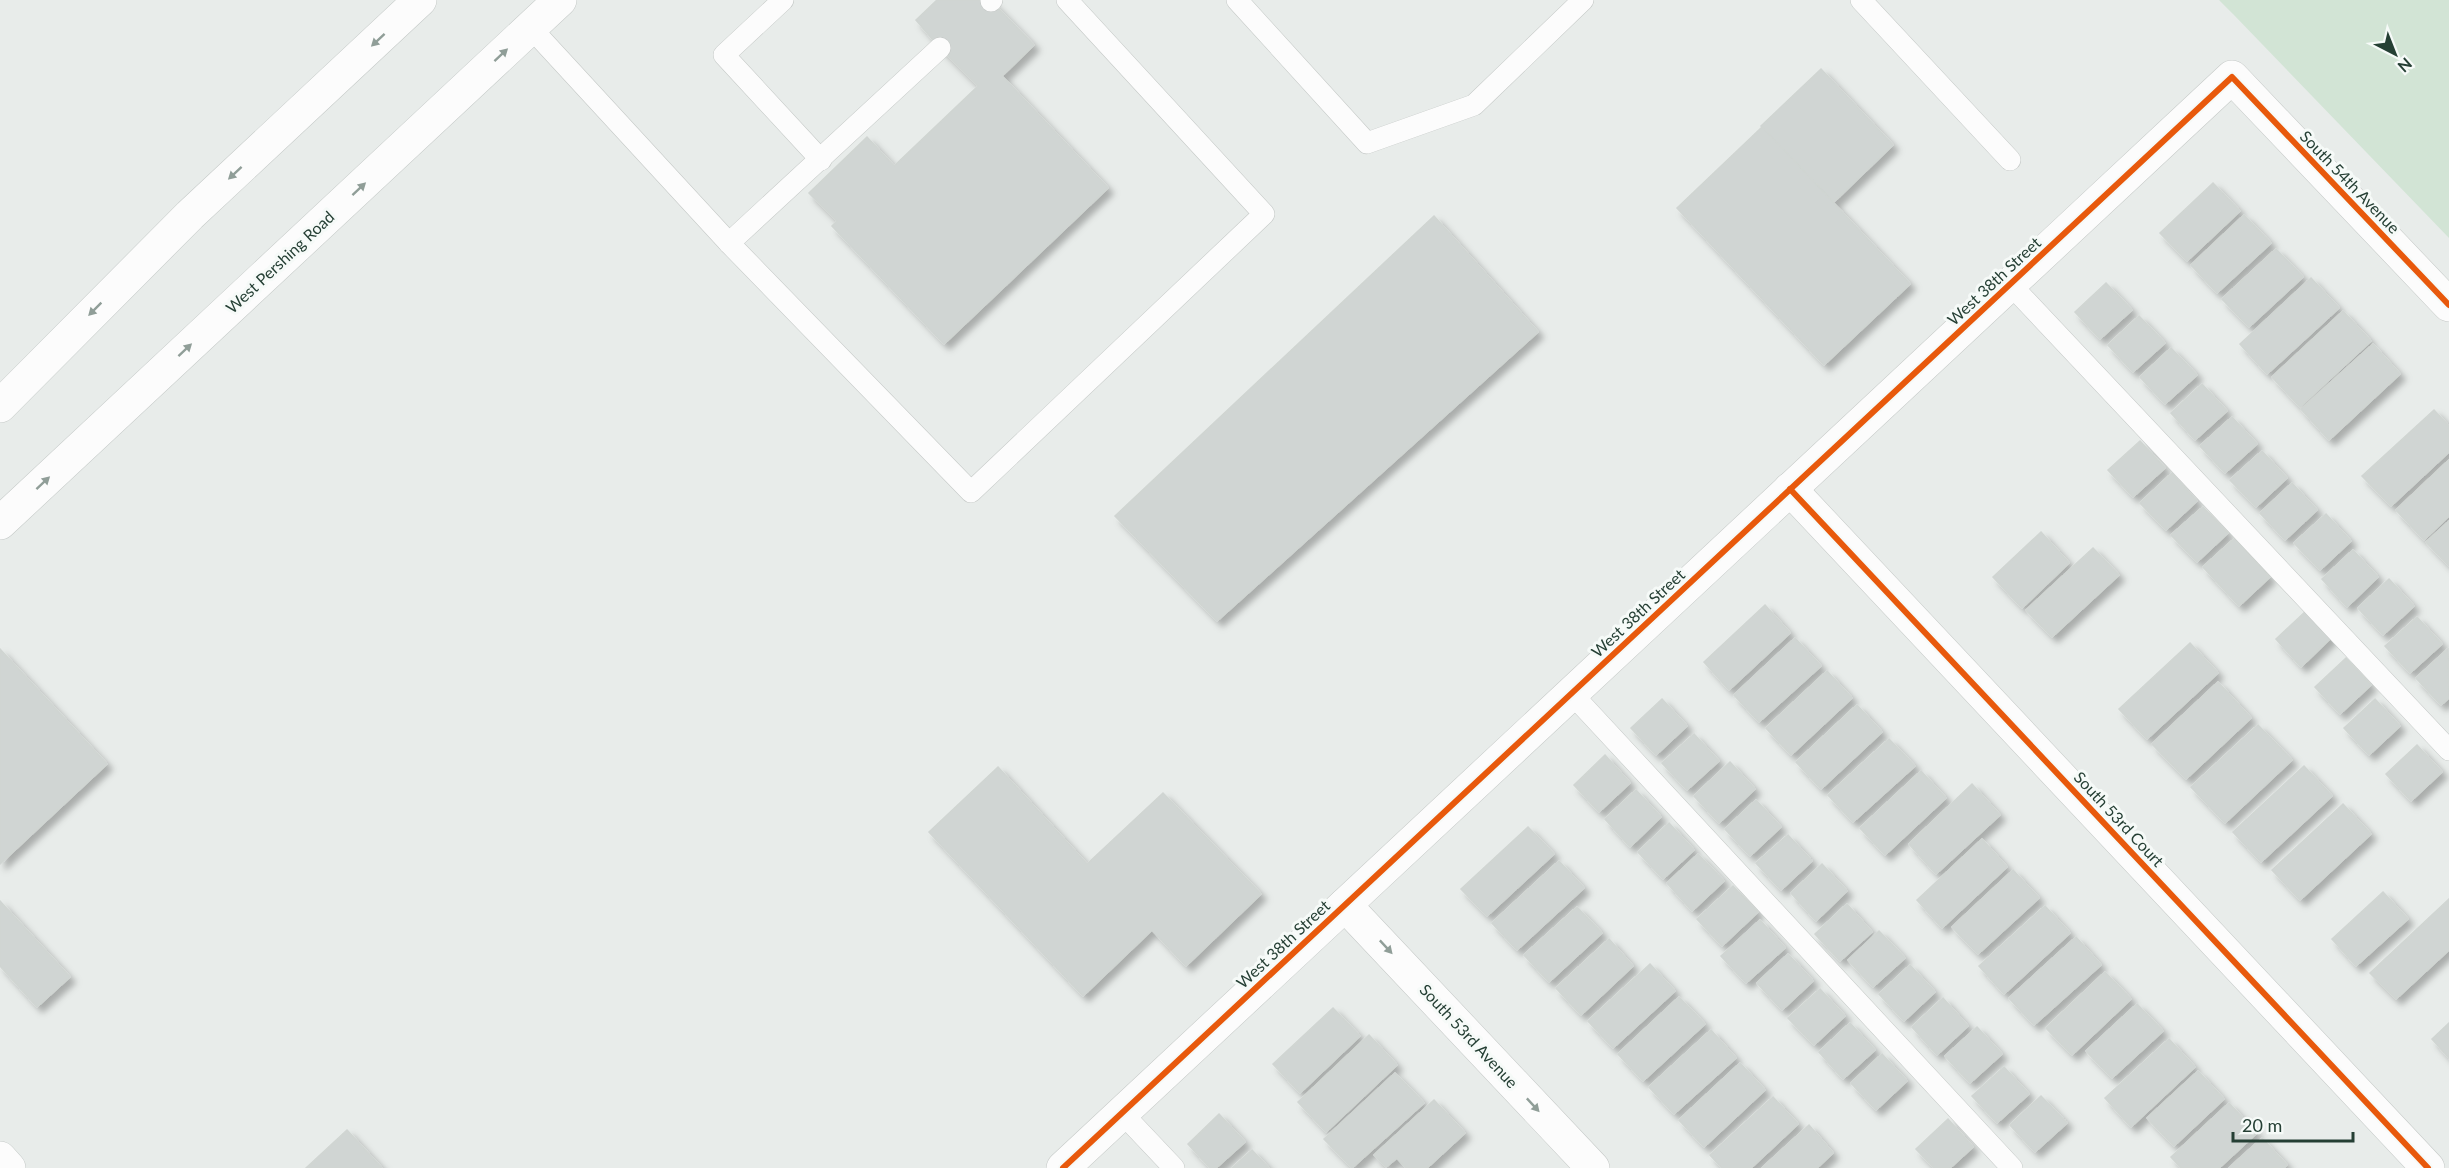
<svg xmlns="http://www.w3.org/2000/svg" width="2449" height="1168" font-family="Lato,sans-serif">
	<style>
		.green { fill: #d2e4d5 }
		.building { fill: #d0d5d3; stroke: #d0d5d2; stroke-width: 1.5; filter: url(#shadow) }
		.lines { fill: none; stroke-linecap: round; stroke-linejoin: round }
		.lane-casing { stroke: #c5c9c7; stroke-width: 22 }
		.street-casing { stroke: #c5c9c7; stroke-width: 34 }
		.secondary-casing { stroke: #c4c9c7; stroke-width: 34 }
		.lane { stroke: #fcfcfc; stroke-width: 21 }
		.street { stroke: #fcfcfc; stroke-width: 33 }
		.secondary { stroke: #fcfcfc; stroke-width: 33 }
		.cycleway-casing { stroke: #f6faf8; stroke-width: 10 }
		.cycleway { stroke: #e8590c; stroke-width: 6 }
		.oneway { fill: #909e98 }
		.labels { text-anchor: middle; stroke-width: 6; stroke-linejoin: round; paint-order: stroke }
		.street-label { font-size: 16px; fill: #253f34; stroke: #f6faf8 }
	</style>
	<defs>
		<filter id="shadow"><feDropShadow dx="5.5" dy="5.5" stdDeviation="3" flood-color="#0004"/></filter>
	</defs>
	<rect width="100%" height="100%" fill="#e8ecea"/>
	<!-- green -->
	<path class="green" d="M2219 0H2449V238L2233 14Z"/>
	<!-- building -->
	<g class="building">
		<path d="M937 0H990L1034 45 1002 76 1108 188 944 344 832 226 837 221 809 193 867 137 894 166 978 86 940 48 916 20Z"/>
		<path d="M1821 69 1893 145 1834 202 1761 126Z"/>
		<path d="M1762 127 1910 284 1824 365 1677 208Z"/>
		<path d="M2213 183 2240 211 2187 261 2160 233Z"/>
		<path d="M2244 215 2271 243 2217 293 2191 265Z"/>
		<path d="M1434 216 1538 332 1217 621 1115 516Z"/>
		<path d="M2276 249 2303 277 2249 327 2222 299Z"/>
		<path d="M2311 278 2339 308 2267 374 2240 344Z"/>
		<path d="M2106 283 2132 310 2100 339 2075 312Z"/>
		<path d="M2343 311 2371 341 2300 407 2272 377Z"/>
		<path d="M2139 316 2165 343 2133 372 2108 345Z"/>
		<path d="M2373 344 2400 374 2329 440 2301 409Z"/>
		<path d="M2171 348 2197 375 2165 404 2140 377Z"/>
		<path d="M2202 384 2227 411 2195 440 2171 413Z"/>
		<path d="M2434 410 2449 426V452L2391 506 2362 476Z"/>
		<path d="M2232 417 2257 444 2225 473 2200 446Z"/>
		<path d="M2140 441 2165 468 2133 497 2108 470Z"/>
		<path d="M2262 451 2287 478 2256 507 2230 480Z"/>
		<path d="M2449 460V516L2424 540 2396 510Z"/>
		<path d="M2172 473 2197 501 2166 530 2140 503Z"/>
		<path d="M2292 483 2317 510 2285 540 2260 513Z"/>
		<path d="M2203 507 2228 533 2197 562 2171 535Z"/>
		<path d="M2326 514 2351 541 2320 570 2294 543Z"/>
		<path d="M2449 521V566L2426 542Z"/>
		<path d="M2041 532 2069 563 2022 608 1993 577Z"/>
		<path d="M2235 538 2270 577 2239 606 2203 567Z"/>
		<path d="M2093 548 2119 575 2052 637 2026 610Z"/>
		<path d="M2353 550 2378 577 2347 607 2322 579Z"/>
		<path d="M2389 579 2414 606 2383 635 2358 608Z"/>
		<path d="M1765 605 1790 633 1729 690 1704 662Z"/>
		<path d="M2307 610 2332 637 2301 667 2276 639Z"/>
		<path d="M2417 617 2442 644 2410 673 2385 646Z"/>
		<path d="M1795 638 1821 666 1759 722 1734 695Z"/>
		<path d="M2190 643 2218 673 2147 739 2119 709Z"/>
		<path d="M0 649 107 764 0 864Z"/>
		<path d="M2448 649 2449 698 2441 705 2416 678Z"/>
		<path d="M2346 658 2371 685 2340 714 2315 687Z"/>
		<path d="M1827 671 1852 698 1791 755 1766 728Z"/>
		<path d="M2218 682 2251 718 2186 779 2152 744Z"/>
		<path d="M1662 699 1687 726 1656 755 1631 728Z"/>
		<path d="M2375 699 2400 726 2369 755 2344 728Z"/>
		<path d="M1857 705 1882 732 1821 789 1796 762Z"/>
		<path d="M2258 725 2292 760 2225 823 2191 787Z"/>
		<path d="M1694 734 1719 761 1687 790 1662 763Z"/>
		<path d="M1889 739 1915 766 1853 822 1828 795Z"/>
		<path d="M2417 745 2442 772 2411 801 2386 774Z"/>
		<path d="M1605 755 1630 783 1599 812 1574 785Z"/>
		<path d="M1730 762 1755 789 1719 823 1694 796Z"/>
		<path d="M2304 766 2332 796 2261 862 2233 832Z"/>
		<path d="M998 767 1087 864 1163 793 1261 894 1186 966 1152 930 1083 996 929 832Z"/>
		<path d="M1921 771 1946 798 1885 855 1860 828Z"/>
		<path d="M1972 784 2000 815 1936 874 1909 844Z"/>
		<path d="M1636 790 1661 817 1630 847 1605 819Z"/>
		<path d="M1756 800 1781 827 1750 856 1725 829Z"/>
		<path d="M2343 804 2371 834 2300 900 2272 870Z"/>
		<path d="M1669 823 1694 850 1663 879 1638 852Z"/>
		<path d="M1528 827 1554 854 1487 916 1461 889Z"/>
		<path d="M1788 835 1812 861 1781 890 1756 863Z"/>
		<path d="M1982 839 2007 867 1942 928 1917 900Z"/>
		<path d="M1698 854 1724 881 1692 911 1667 883Z"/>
		<path d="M1559 861 1584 888 1517 950 1492 923Z"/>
		<path d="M1822 864 1847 891 1816 921 1791 893Z"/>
		<path d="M2013 870 2039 898 1978 954 1952 927Z"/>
		<path d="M1733 886 1758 912 1722 946 1697 919Z"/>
		<path d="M2383 892 2408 919 2356 966 2332 939Z"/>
		<path d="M2449 899V950L2396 999 2370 973Z"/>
		<path d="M0 901 70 977 37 1007 0 966Z"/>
		<path d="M1847 904 1872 932 1840 961 1815 934Z"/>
		<path d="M2045 906 2070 933 2004 994 1979 966Z"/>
		<path d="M1577 907 1602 933 1549 982 1524 955Z"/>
		<path d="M1760 920 1785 948 1746 983 1721 956Z"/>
		<path d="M1879 931 1905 958 1873 987 1848 960Z"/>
		<path d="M2076 937 2101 965 2034 1025 2009 998Z"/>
		<path d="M1609 939 1633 966 1581 1015 1556 988Z"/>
		<path d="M1788 954 1813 981 1782 1010 1757 983Z"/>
		<path d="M1650 964 1675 991 1613 1048 1588 1021Z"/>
		<path d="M1910 965 1935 992 1904 1021 1879 994Z"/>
		<path d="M2105 972 2131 999 2072 1055 2046 1028Z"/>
		<path d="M1820 989 1845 1016 1814 1045 1788 1018Z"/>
		<path d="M1679 997 1705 1024 1643 1081 1618 1054Z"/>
		<path d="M1943 998 1968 1026 1937 1055 1912 1027Z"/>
		<path d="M2137 1004 2163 1031 2112 1078 2086 1051Z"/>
		<path d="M1333 1008 1360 1036 1300 1093 1273 1064Z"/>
		<path d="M1850 1023 1875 1050 1843 1079 1819 1052Z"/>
		<path d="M2449 1023V1058L2432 1039Z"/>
		<path d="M1977 1027 2002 1054 1970 1083 1945 1056Z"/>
		<path d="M1711 1030 1736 1058 1674 1114 1649 1087Z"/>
		<path d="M1369 1035 1397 1065 1326 1132 1298 1102Z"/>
		<path d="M2169 1039 2195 1067 2131 1127 2105 1098Z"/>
		<path d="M1882 1054 1907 1081 1876 1110 1851 1083Z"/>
		<path d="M1740 1063 1765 1090 1704 1147 1679 1120Z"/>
		<path d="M2004 1067 2029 1094 1997 1123 1972 1096Z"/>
		<path d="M2198 1071 2224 1099 2174 1146 2147 1118Z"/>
		<path d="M1395 1073 1424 1103 1352 1168 1324 1139Z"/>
		<path d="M2041 1096 2067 1123 2035 1152 2010 1125Z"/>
		<path d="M1773 1097 1798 1124 1751 1168H1722L1710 1155Z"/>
		<path d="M1434 1100 1465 1133 1427 1168H1406L1397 1158 1386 1167 1374 1155Z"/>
		<path d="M2229 1103 2257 1133 2219 1168H2181L2171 1157Z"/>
		<path d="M1219 1114 1245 1142 1216 1168H1210L1188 1144Z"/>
		<path d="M1948 1119 1973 1147 1950 1168H1934L1916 1149Z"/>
		<path d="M1809 1125 1833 1153 1817 1168H1762Z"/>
		<path d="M347 1130 382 1168H306Z"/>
		<path d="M2262 1138 2287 1165 2284 1168H2229Z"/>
		<path d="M1252 1150 1269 1168H1232Z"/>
	</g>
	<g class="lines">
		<!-- lane casing -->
		<g class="lane-casing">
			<g id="lane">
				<path d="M783 0 724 55 821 160"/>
				<path d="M1237 0 1367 143 1474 105 1583 0"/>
				<path d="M1861 0 2010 160"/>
				<path d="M991 1 992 0"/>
				<path d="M531 28 729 243 971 492 1264 214 1067 0"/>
				<path d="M729 243 940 48"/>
				<path d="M2010 284 2449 750"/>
				<path d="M1572 694 2012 1168"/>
				<path d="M1122 1113 1174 1168"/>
			</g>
		</g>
		<!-- street casing -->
		<g class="street-casing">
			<g id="street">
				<path d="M1790 489 2428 1168"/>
				<path d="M1345 905 1593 1168"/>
				<path d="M1063 1168 2232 77 2449 305"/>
			</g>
		</g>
		<!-- secondary casing -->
		<g class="secondary-casing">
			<g id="secondary">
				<path d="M0 406 190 215 420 0"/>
				<path d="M0 523 560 0"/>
				<path d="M0 1158 9 1168"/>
			</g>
		</g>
		<!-- lane -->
		<use href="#lane" class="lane"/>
		<!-- street -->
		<use href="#street" class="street"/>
		<!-- secondary -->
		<use href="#secondary" class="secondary"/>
		<!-- cycleway casing -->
		<g class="cycleway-casing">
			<g id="cycleway">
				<path d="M1790 489 2428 1168"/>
				<path d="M1063 1168 2232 77 2449 305"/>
			</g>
		</g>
		<!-- cycleway -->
		<use href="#cycleway" class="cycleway"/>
	</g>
	<!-- one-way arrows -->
	<defs><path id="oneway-solid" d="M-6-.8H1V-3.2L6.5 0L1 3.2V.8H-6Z" transform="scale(1.5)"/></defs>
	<g class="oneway">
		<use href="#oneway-solid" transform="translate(378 40) rotate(137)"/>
		<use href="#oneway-solid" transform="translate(501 55) rotate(-43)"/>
		<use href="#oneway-solid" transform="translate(235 173) rotate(137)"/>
		<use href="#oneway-solid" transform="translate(359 189) rotate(-43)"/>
		<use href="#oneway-solid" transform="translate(95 309) rotate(135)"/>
		<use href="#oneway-solid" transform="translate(185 350) rotate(-43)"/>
		<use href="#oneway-solid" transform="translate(43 483) rotate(-43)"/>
		<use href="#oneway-solid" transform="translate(1386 947) rotate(47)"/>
		<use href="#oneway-solid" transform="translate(1533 1105) rotate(47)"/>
	</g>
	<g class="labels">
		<!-- street labels -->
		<g class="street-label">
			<text transform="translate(2350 182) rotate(46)" y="6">South 54th Avenue</text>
			<text transform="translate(280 262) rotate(-43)" y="6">West Pershing Road</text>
			<text transform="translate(1994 281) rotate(-43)" y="6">West 38th Street</text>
			<text transform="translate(1638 613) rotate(-43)" y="6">West 38th Street</text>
			<text transform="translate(2119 819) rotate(47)" y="6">South 53rd Court</text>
			<text transform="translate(1283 944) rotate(-43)" y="6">West 38th Street</text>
			<text transform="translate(1469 1036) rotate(47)" y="6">South 53rd Avenue</text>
		</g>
	</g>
	<!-- north arrow -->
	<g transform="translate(2395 54) rotate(138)" stroke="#f6faf8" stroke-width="4.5" paint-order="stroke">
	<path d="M0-4.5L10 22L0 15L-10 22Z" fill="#253f34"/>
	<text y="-9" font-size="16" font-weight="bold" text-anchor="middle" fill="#253f34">N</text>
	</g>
	<!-- scale -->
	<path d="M2233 1132v9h120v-9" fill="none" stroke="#253f34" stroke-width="3"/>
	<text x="2242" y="1132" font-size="18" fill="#253f34" stroke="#f6faf8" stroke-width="4.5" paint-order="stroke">20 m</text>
</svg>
